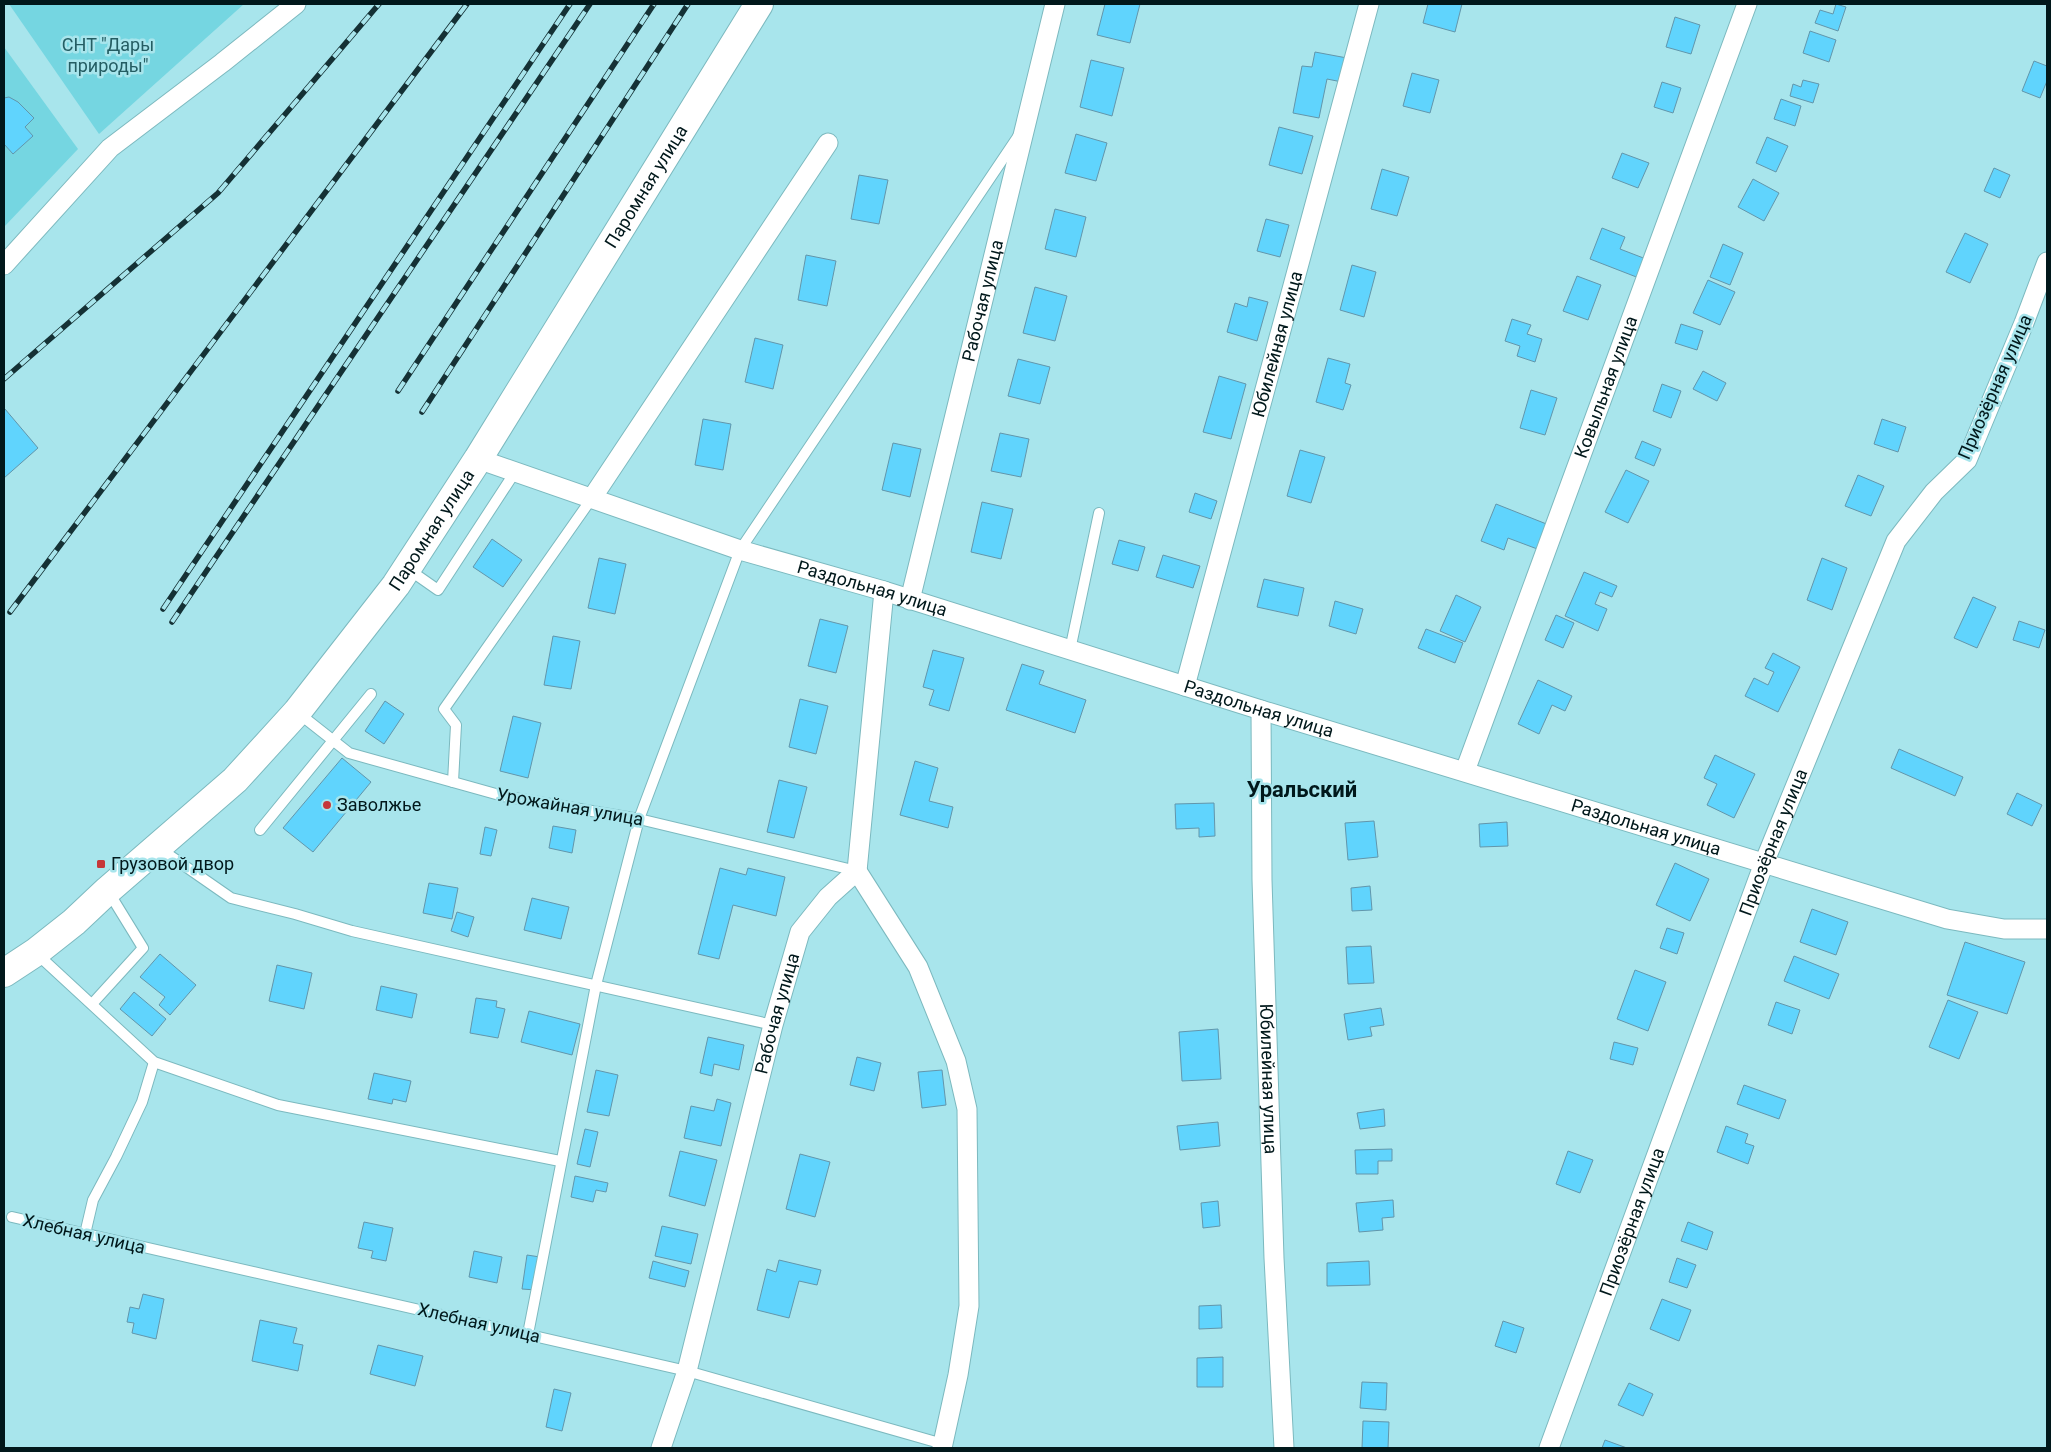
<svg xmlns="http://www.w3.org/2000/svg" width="2051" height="1452" font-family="Roboto,sans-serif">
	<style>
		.green { fill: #75d6e1 }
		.building { fill: #60d4fd; stroke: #6296ab }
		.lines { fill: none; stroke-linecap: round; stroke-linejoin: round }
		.lane-casing { stroke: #7cb9bf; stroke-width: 12 }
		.street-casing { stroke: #7cb9bf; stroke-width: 21 }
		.secondary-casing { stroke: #7cb9bf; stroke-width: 30 }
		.lane { stroke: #fff; stroke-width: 10 }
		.street { stroke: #fff; stroke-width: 19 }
		.secondary { stroke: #fff; stroke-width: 28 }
		.rail-casing { stroke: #153135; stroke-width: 5.5 }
		.rail { stroke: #a8e5ec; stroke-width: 4; stroke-dasharray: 11; stroke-linecap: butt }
		.poi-dot { fill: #c63739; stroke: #a8e5ec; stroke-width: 2 }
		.labels { text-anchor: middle; stroke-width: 5; stroke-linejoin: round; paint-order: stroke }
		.park-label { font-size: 18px; fill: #245d63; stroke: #a8e5ec }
		.street-label { font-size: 18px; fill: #01181b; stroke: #a8e5ec }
		.poi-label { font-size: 18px; fill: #01181b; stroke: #a8e5ec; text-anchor: start }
		.district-label { font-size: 22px; font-weight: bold; fill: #01181b; stroke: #a8e5ec }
	</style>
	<rect width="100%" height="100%" fill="#a8e5ec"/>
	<!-- green -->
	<g class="green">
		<path d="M9 4H244L99 134Z"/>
		<path d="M4 47 78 149 4 227Z"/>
	</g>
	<!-- building -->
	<g class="building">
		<path d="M1105 4H1140L1130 43 1097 35Z"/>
		<path d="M1428 4H1462L1455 32 1423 23Z"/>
		<path d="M1836 4 1846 7 1838 31 1815 23 1820 10 1833 14Z"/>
		<path d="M1675 17 1700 25 1691 54 1666 47Z"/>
		<path d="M1810 31 1836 40 1829 62 1803 53Z"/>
		<path d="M1315 52 1347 58 1342 82 1327 79 1319 118 1293 113 1302 66 1312 67Z"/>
		<path d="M1091 60 1124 68 1112 116 1080 107Z"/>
		<path d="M2034 61 2047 66V81L2040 98 2022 91Z"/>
		<path d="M1412 73 1439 80 1430 113 1403 106Z"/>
		<path d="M1803 80 1819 84 1813 103 1790 96 1793 84 1801 87Z"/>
		<path d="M1662 82 1681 88 1673 113 1654 107Z"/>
		<path d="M9 97 18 102 34 118 25 127 33 136 13 154 4 144V98Z"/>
		<path d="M1781 99 1801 106 1795 126 1774 119Z"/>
		<path d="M1279 127 1313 136 1302 174 1269 165Z"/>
		<path d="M1076 134 1107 143 1096 181 1065 173Z"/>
		<path d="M1767 137 1788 146 1776 172 1756 163Z"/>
		<path d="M1622 153 1649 163 1638 188 1612 178Z"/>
		<path d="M1994 168 2010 175 2000 198 1984 191Z"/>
		<path d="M1382 169 1409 177 1397 216 1371 209Z"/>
		<path d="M859 175 888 180 879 224 851 219Z"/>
		<path d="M1753 179 1779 193 1764 221 1738 207Z"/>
		<path d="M1055 209 1086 217 1076 257 1045 249Z"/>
		<path d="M1266 219 1289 225 1280 257 1257 251Z"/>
		<path d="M1602 228 1625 237 1620 249 1646 259 1639 278 1590 259Z"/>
		<path d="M1965 233 1988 244 1970 283 1946 272Z"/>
		<path d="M1723 244 1743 253 1730 285 1710 277Z"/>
		<path d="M806 255 836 261 827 306 798 300Z"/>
		<path d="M1352 265 1376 272 1364 317 1340 310Z"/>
		<path d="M1577 276 1601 285 1588 320 1563 311Z"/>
		<path d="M1708 280 1735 292 1720 325 1693 313Z"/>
		<path d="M1035 287 1067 296 1055 341 1023 333Z"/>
		<path d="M1249 297 1268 302 1257 341 1227 332 1235 303 1247 307Z"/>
		<path d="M1512 319 1531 325 1527 334 1542 339 1535 362 1517 356 1520 346 1505 341Z"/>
		<path d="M1681 324 1703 331 1697 350 1675 343Z"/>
		<path d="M755 338 783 345 773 389 745 382Z"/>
		<path d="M1328 358 1350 364 1345 383 1351 385 1343 410 1316 402Z"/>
		<path d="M1018 359 1050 367 1040 404 1008 396Z"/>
		<path d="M1703 371 1726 383 1717 401 1693 389Z"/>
		<path d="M1219 376 1246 384 1231 439 1203 432Z"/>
		<path d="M1662 384 1681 391 1671 418 1653 411Z"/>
		<path d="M1531 390 1557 398 1545 435 1520 428Z"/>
		<path d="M5 409 38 448 4 478V411Z"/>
		<path d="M703 419 731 424 723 470 695 465Z"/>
		<path d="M1882 419 1906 427 1898 452 1874 444Z"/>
		<path d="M1000 433 1029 439 1021 477 991 471Z"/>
		<path d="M1642 441 1661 449 1654 466 1635 458Z"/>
		<path d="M893 443 921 449 910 497 882 490Z"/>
		<path d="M1300 450 1325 457 1311 503 1287 496Z"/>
		<path d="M1626 470 1649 481 1628 523 1605 512Z"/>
		<path d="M1858 475 1884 486 1871 516 1845 506Z"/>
		<path d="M1195 493 1217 501 1211 519 1189 512Z"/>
		<path d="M982 502 1013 509 1001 559 971 552Z"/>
		<path d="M1496 504 1549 525 1540 550 1508 538 1504 550 1481 541Z"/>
		<path d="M492 539 522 560 503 587 473 567Z"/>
		<path d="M1119 540 1145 547 1138 571 1112 564Z"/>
		<path d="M1163 555 1200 566 1193 588 1156 577Z"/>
		<path d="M599 558 626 564 615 614 588 608Z"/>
		<path d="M1822 558 1847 568 1832 610 1807 600Z"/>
		<path d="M1584 572 1617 586 1612 597 1600 592 1595 604 1607 609 1598 631 1565 616Z"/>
		<path d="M1264 579 1304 588 1298 616 1257 607Z"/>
		<path d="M1456 595 1481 607 1465 642 1440 631Z"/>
		<path d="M1973 597 1996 607 1977 648 1954 638Z"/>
		<path d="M1335 601 1363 609 1356 634 1329 626Z"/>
		<path d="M1556 615 1574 623 1563 648 1545 640Z"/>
		<path d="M820 619 848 626 836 673 808 666Z"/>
		<path d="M2019 621 2045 630 2039 648 2013 640Z"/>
		<path d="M1426 629 1463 643 1455 663 1418 648Z"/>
		<path d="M553 636 580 641 571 689 544 685Z"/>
		<path d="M933 650 964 658 949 711 929 705 934 690 923 687Z"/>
		<path d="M1773 653 1800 667 1778 712 1745 696 1754 678 1768 685 1774 672 1765 668Z"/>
		<path d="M1022 664 1044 671 1039 684 1086 700 1075 733 1006 710Z"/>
		<path d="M1538 680 1572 696 1565 711 1552 705 1539 734 1518 724Z"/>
		<path d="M800 699 828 706 816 754 789 747Z"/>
		<path d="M385 701 404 714 384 744 365 731Z"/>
		<path d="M513 716 541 723 528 778 500 771Z"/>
		<path d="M1899 749 1963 777 1955 796 1891 768Z"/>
		<path d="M1715 755 1755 774 1734 818 1707 805 1717 784 1704 778Z"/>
		<path d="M342 758 371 782 313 852 283 828Z"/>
		<path d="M915 761 938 768 929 801 953 807 948 828 900 815Z"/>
		<path d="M779 780 807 787 794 838 767 832Z"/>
		<path d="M2017 793 2042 805 2032 826 2007 814Z"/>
		<path d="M1214 803 1215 836 1199 837V828L1176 829 1175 804Z"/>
		<path d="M1374 821 1378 857 1348 860 1345 823Z"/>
		<path d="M1507 822 1508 846 1480 847 1479 824Z"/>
		<path d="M553 826 576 830 572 853 549 848Z"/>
		<path d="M485 827 497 830 491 856 480 854Z"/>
		<path d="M1675 863 1709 879 1690 921 1656 905Z"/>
		<path d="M720 868 746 875 748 868 785 877 776 916 733 905 719 959 698 954Z"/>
		<path d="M429 883 458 888 452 919 423 913Z"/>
		<path d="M1370 886 1372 910 1352 911 1351 888Z"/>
		<path d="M532 898 569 907 561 939 524 930Z"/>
		<path d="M1812 909 1848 922 1836 955 1800 942Z"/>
		<path d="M457 912 474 917 468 937 451 931Z"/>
		<path d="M1667 928 1684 933 1677 954 1660 948Z"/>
		<path d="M1965 942 2025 962 2007 1014 1947 995Z"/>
		<path d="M1371 946 1374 983 1348 984 1346 947Z"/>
		<path d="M160 954 196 985 170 1015 159 1005 165 997 140 977Z"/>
		<path d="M1794 956 1839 974 1829 999 1784 981Z"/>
		<path d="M277 965 312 973 304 1009 269 1001Z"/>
		<path d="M1635 970 1666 982 1648 1031 1617 1019Z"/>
		<path d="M381 986 417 994 412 1018 376 1010Z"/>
		<path d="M134 992 166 1019 152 1036 120 1009Z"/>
		<path d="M476 998 497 1001 496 1007 505 1009 498 1038 470 1033Z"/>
		<path d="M1948 1000 1978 1012 1959 1059 1929 1047Z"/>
		<path d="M1776 1002 1800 1010 1792 1034 1768 1025Z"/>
		<path d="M1381 1008 1384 1025 1370 1027 1372 1036 1348 1040 1344 1014Z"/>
		<path d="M529 1011 580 1024 572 1055 521 1042Z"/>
		<path d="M1218 1029 1221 1079 1182 1081 1179 1032Z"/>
		<path d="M708 1037 744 1045 739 1070 714 1064 712 1076 700 1073Z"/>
		<path d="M1614 1042 1638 1048 1633 1065 1610 1059Z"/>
		<path d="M857 1057 881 1063 874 1091 850 1085Z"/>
		<path d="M596 1070 618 1075 609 1116 587 1112Z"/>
		<path d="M942 1070 946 1105 922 1108 918 1072Z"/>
		<path d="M374 1073 411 1081 406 1102 393 1099 392 1104 368 1099Z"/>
		<path d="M1744 1085 1786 1100 1779 1119 1737 1104Z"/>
		<path d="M717 1099 731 1103 721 1146 684 1138 691 1106 714 1111Z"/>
		<path d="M1384 1109 1385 1126 1360 1129 1357 1113Z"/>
		<path d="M1218 1122 1220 1146 1180 1150 1177 1126Z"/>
		<path d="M1726 1126 1748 1134 1745 1143 1754 1146 1748 1164 1717 1152Z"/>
		<path d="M585 1129 598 1132 590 1167 577 1164Z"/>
		<path d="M1392 1149V1161H1378V1174H1356L1355 1150Z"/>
		<path d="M680 1151 717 1160 705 1206 669 1196Z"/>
		<path d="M1568 1151 1593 1160 1580 1193 1556 1184Z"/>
		<path d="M800 1154 830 1162 815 1217 786 1209Z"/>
		<path d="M575 1176 608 1183 606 1192 596 1190 593 1202 571 1197Z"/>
		<path d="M1393 1200 1394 1217 1382 1218 1383 1230 1359 1232 1356 1203Z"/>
		<path d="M1218 1201 1220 1226 1203 1228 1201 1203Z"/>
		<path d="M364 1222 393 1228 386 1261 371 1258 373 1251 358 1248Z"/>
		<path d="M1688 1222 1713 1232 1707 1250 1681 1241Z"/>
		<path d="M662 1226 698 1234 691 1264 655 1256Z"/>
		<path d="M474 1251 502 1257 497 1283 469 1277Z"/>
		<path d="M527 1255 540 1257 536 1290 522 1289Z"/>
		<path d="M1677 1258 1696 1265 1687 1288 1669 1282Z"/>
		<path d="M779 1260 821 1270 817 1285 799 1281 789 1318 757 1310 767 1269 776 1272Z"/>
		<path d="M653 1261 689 1271 685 1287 649 1278Z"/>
		<path d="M1369 1261 1370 1285 1327 1286V1263Z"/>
		<path d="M143 1294 164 1299 156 1339 132 1333 134 1323 127 1322 130 1307 139 1309Z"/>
		<path d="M1662 1299 1691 1310 1679 1341 1650 1329Z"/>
		<path d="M1221 1305 1222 1328 1199 1329V1306Z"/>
		<path d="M260 1320 297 1328 293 1343 303 1345 298 1371 252 1361Z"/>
		<path d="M1503 1321 1524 1328 1516 1353 1495 1346Z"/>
		<path d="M378 1345 423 1356 415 1386 370 1374Z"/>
		<path d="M1223 1357V1387H1197V1358Z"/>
		<path d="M1362 1382 1387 1383 1386 1410 1360 1408Z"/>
		<path d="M1629 1383 1653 1394 1643 1416 1618 1405Z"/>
		<path d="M554 1389 571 1393 562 1431 546 1427Z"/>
		<path d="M1363 1421 1389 1422 1388 1448H1362Z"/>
		<path d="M1605 1440 1627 1448H1602Z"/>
	</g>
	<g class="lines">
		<!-- lane casing -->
		<g class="lane-casing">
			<g id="lane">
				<path d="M408 569 438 590 515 472"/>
				<path d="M1070 650 1099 513"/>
				<path d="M297 712 349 753 503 796 639 819 857 871"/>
				<path d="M453 782 456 725 444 709 592 498"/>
				<path d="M260 830 371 694"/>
				<path d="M159 848 231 898 295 914 352 931 773 1025"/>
				<path d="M36 953 154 1062 278 1105 560 1161"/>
				<path d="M92 1004 143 948 108 891"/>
				<path d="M12 1217 687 1371 943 1444"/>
				<path d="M85 1234 93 1200 116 1157 142 1102 154 1062"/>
				<path d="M528 1334 596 985 639 819 740 550 1019 135"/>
			</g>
		</g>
		<!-- street casing -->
		<g class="street-casing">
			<g id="street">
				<path d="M4 265 110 148 222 63 296 4"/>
				<path id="s1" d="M478 459 740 550 884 591 1261 710 1947 919 2004 929H2047"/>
				<path d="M592 498 828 143"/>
				<path id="s2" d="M910 600 1055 4"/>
				<path id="s3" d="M1185 686 1369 4"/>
				<path id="s4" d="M1261 710 1262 880 1274 1258 1284 1448"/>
				<path id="s5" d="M1465 771 1747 4"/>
				<path d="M857 871 918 967 956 1061 967 1109 969 1306 958 1375 942 1448"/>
				<path id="s6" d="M661 1448 687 1371 773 1025 800 932 828 897 857 871 884 591"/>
				<path id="s7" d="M1549 1448 1764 863 1896 541 1934 492 1967 460 2024 323 2047 262"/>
			</g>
		</g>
		<!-- secondary casing -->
		<g class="secondary-casing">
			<g id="secondary">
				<path id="s8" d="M4 973 36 952 74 922 108 890 235 780 297 712 396 585 478 459 759 4"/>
			</g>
		</g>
		<!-- lane -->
		<use href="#lane" class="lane"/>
		<!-- street -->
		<use href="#street" class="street"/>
		<!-- secondary -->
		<use href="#secondary" class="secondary"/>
		<!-- rail casing -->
		<g class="rail-casing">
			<g id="rail">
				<path d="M4 379 218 193 379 4"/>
				<path d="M398 391 654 4"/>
				<path d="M422 412 688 4"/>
				<path d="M163 609 570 4"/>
				<path d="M10 612 467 4"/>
				<path d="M172 622 590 4"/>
			</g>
		</g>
		<!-- rail -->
		<use href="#rail" class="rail"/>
	</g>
	<!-- markers -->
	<g class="poi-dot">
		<circle cx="327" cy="805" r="5"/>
		<rect x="96" y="859" width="10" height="10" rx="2.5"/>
	</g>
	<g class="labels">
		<!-- park labels -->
		<g class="park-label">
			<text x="108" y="51">СНТ "Дары<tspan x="108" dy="21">природы"</tspan></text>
		</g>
		<!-- street labels -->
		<g class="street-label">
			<text dy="6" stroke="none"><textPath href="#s8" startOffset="1025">Паромная улица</textPath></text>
			<text dy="6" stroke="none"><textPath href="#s2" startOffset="308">Рабочая улица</textPath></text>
			<text dy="6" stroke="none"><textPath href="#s3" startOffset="354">Юбилейная улица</textPath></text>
			<text transform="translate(1995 387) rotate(-66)" y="6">Приозёрная улица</text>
			<text dy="6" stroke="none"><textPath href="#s5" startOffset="409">Ковыльная улица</textPath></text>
			<text dy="6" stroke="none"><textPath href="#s8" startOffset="620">Паромная улица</textPath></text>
			<text dy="6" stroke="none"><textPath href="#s1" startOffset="415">Раздольная улица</textPath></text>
			<text dy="6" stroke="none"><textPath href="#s1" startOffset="820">Раздольная улица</textPath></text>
			<text transform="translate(570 807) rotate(10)" y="6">Урожайная улица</text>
			<text dy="6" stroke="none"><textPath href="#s1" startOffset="1225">Раздольная улица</textPath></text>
			<text dy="6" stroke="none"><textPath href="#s7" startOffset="646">Приозёрная улица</textPath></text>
			<text dy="6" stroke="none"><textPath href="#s6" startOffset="450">Рабочая улица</textPath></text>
			<text dy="6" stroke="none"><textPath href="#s4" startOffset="369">Юбилейная улица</textPath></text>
			<text dy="6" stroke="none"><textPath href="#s7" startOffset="241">Приозёрная улица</textPath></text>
			<text transform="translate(84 1234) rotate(13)" y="6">Хлебная улица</text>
			<text transform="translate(479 1323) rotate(13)" y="6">Хлебная улица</text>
		</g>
		<!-- poi labels -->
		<g class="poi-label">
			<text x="337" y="811">Заволжье</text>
			<text x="111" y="870">Грузовой двор</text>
		</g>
		<!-- district labels -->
		<g class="district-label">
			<text x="1302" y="797">Уральский</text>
		</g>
	</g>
	<!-- border -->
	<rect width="2051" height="1452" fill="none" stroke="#01181b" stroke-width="10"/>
</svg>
